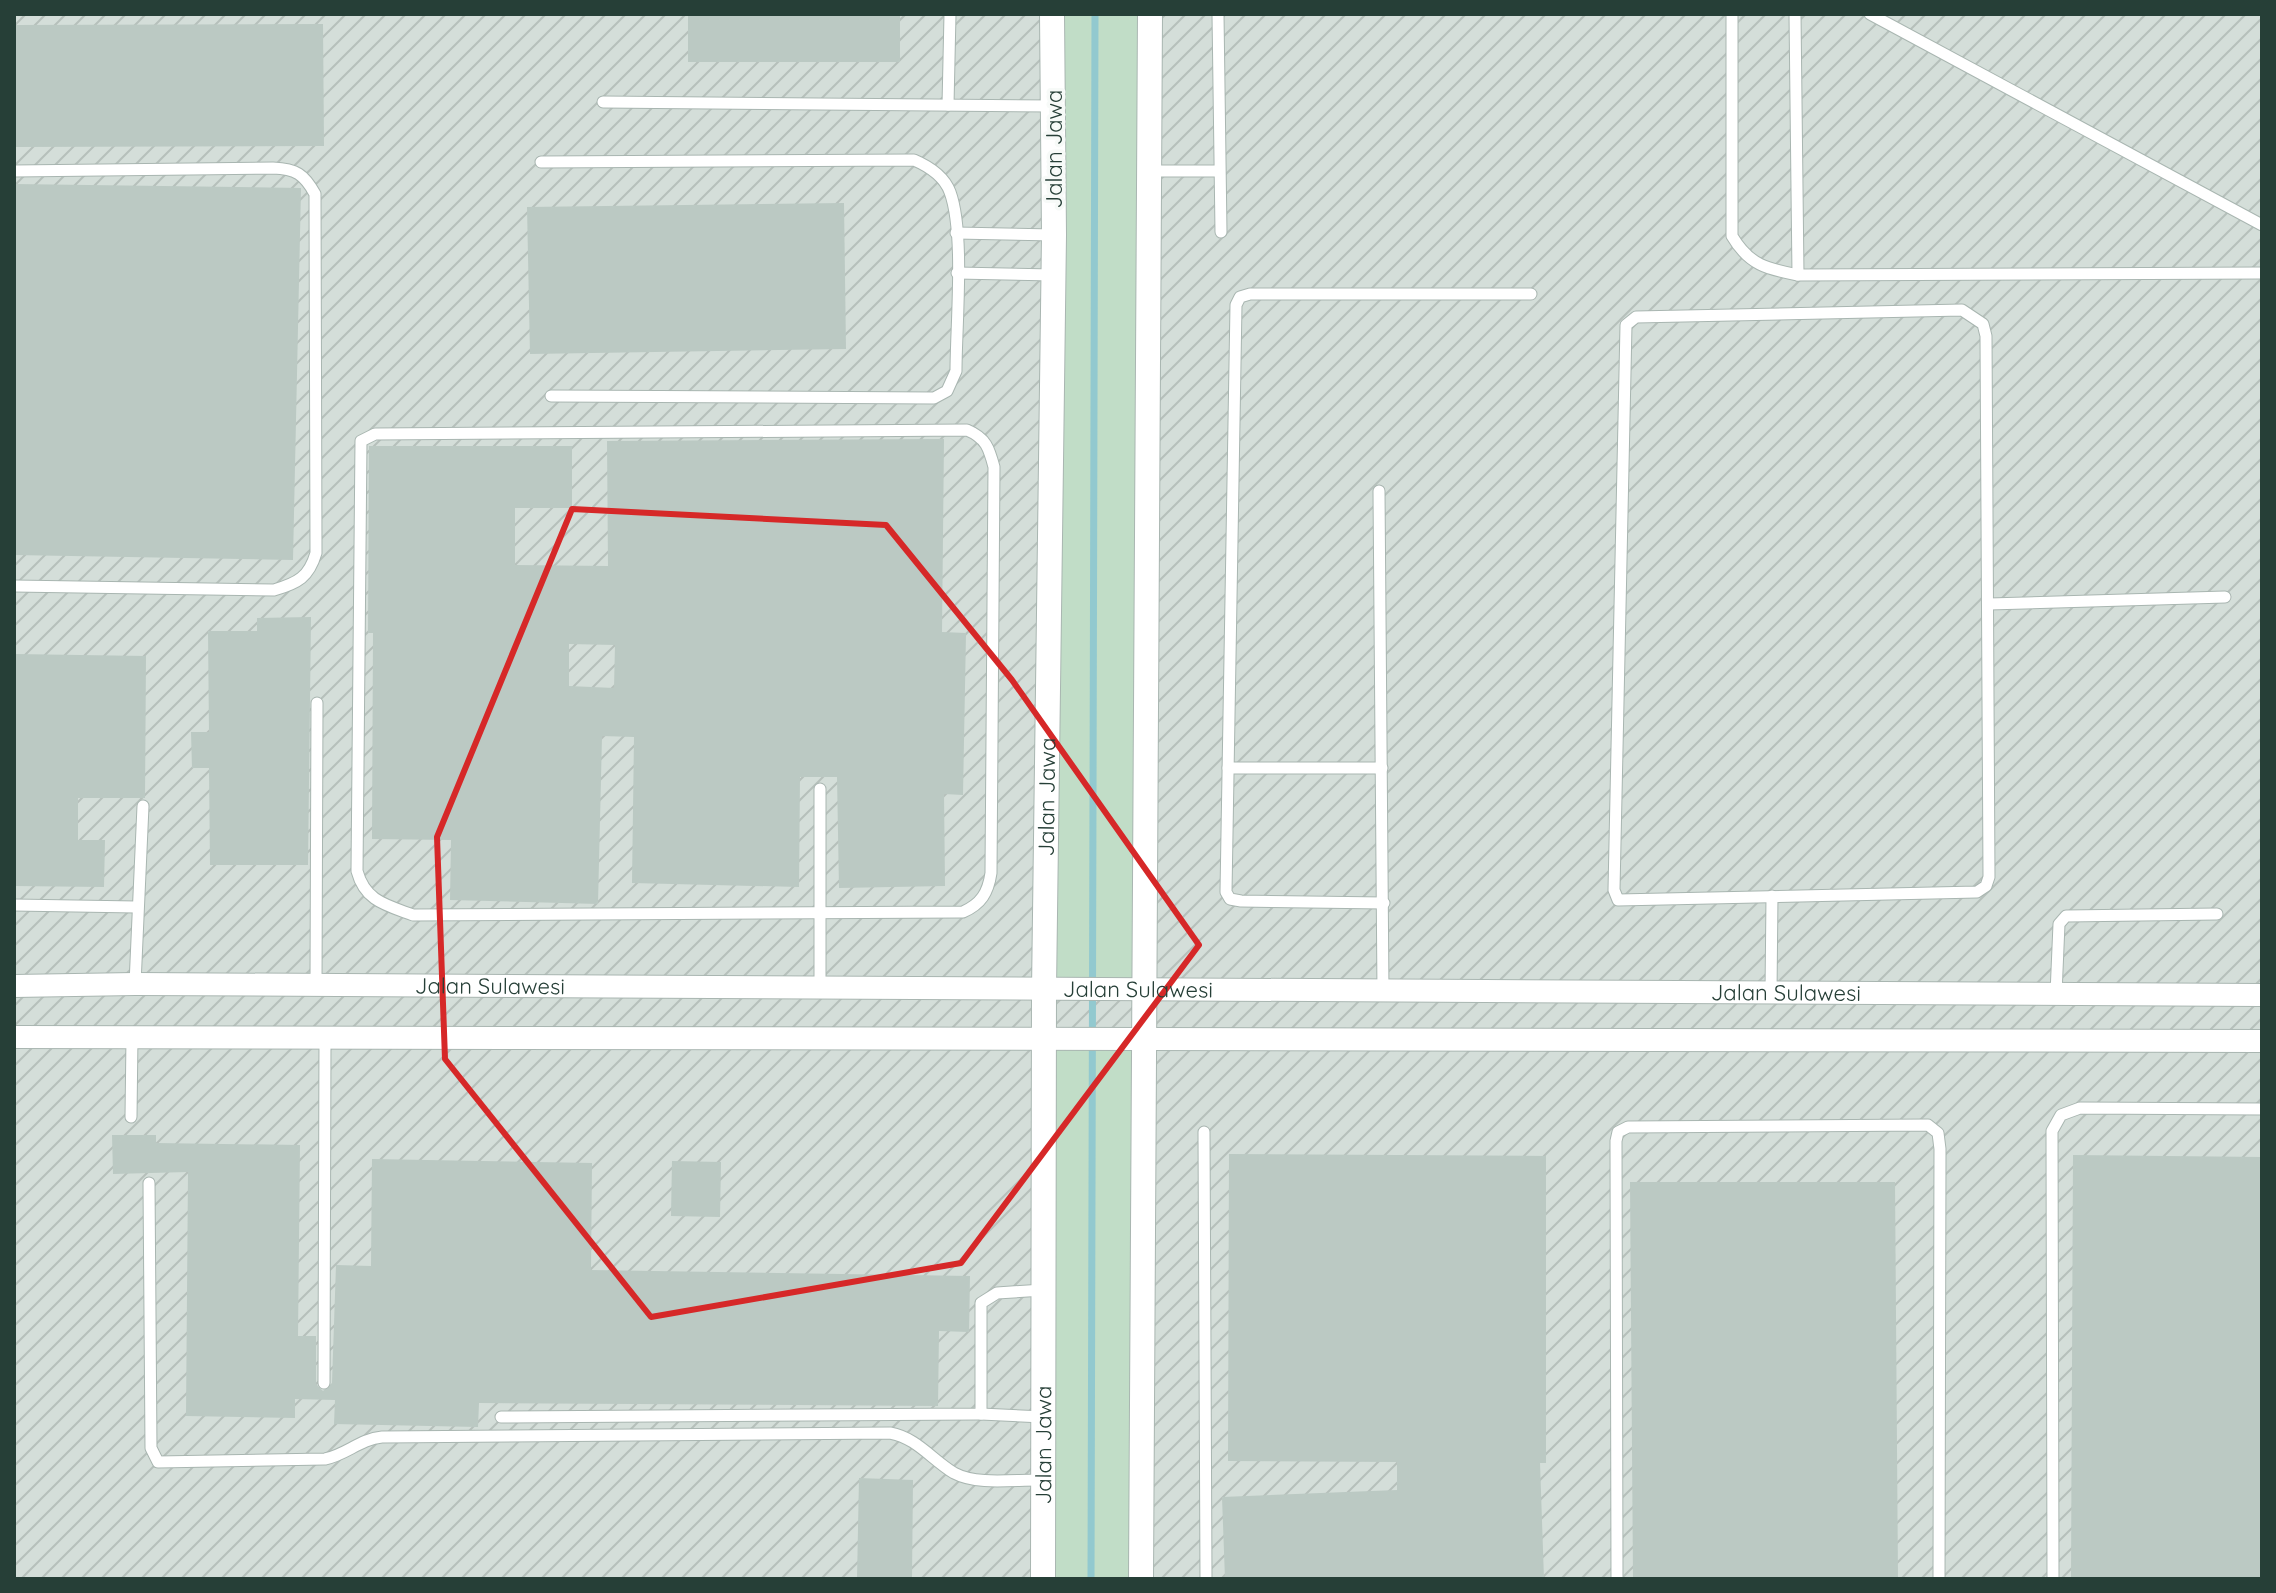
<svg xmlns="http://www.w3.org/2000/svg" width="2276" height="1593" font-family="Quicksand,sans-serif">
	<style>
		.industrial { fill: url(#industrial-furrows) }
		.grass { fill: #c1ddc7 }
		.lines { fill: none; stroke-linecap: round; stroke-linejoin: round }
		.stream { stroke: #92c9cf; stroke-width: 7 }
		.building { fill: #bbc9c3; fill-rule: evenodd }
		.service-casing { stroke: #a9b6b1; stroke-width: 13 }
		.minor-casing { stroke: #a9b6b1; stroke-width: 24 }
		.tertiary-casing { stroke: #a9b6b1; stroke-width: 26 }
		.service { stroke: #fff; stroke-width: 11 }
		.minor { stroke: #fff; stroke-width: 22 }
		.tertiary { stroke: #fff; stroke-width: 24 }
		.marked { fill: none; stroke: #d62828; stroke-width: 6; stroke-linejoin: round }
		.labels { text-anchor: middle; stroke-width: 7; stroke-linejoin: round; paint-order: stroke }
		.street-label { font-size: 22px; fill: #263f37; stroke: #f7faf8 }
	</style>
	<defs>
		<pattern id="industrial-furrows" width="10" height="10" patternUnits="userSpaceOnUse" patternTransform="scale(2)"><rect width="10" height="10" fill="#d4ded9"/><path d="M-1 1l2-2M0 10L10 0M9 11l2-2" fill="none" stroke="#b6c0bb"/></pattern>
	</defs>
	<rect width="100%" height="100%" fill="#e6eeea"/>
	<!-- industrial -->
	<rect class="industrial" x="14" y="14" width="2248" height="1565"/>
	<!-- grass -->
	<g class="grass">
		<path d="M1051 14H1148L1143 991 1044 990Z"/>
		<path d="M1044 1039 1143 1040 1141 1579H1043Z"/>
	</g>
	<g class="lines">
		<!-- stream -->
		<path class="stream" d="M1091 1579 1095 14"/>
	</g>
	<!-- building -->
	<g class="building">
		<rect x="688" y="14" width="212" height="48"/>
		<path d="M323 24 324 146 14 147V25Z"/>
		<path d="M14 184 301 188 293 560 14 555Z"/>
		<path d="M844 203 846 349 530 354 527 207Z"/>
		<path d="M944 439 942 632 966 633 963 795 944 794 945 886 839 888 837 777H800L799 887 632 883 634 737 602 736 598 904 450 900 451 840 372 839 373 633H368L369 446H572V508H515V565L608 566 607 441ZM569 644 615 645 614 688 569 686Z"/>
		<path d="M311 617 308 865H210L209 768H192L191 732H209L208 631H257V618Z"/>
		<path d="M14 654 146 656 145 798H78V840H105L104 887 14 886Z"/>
		<path d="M112 1135H156V1143L300 1145 298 1336H316V1384L323 1391 332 1383 336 1265 371 1266 372 1159 592 1163 591 1270 970 1276 969 1332 939 1331 938 1406 479 1403 478 1427 334 1424 335 1400 295 1399V1418L186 1416 188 1172 113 1174Z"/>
		<path d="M1229 1154 1546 1156V1463H1540L1544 1579H1225L1222 1497 1397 1490V1462L1228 1461Z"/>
		<path d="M2073 1155 2262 1157V1579H2071Z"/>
		<path d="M672 1161 721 1162 720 1217 671 1216Z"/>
		<path d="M1630 1182H1895L1898 1579H1633Z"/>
		<path d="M859 1478 913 1480 912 1579H857Z"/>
	</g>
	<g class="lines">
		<!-- service casing -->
		<g class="service-casing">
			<g id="service">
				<path d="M1218 14 1221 232"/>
				<path d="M1732 14V236C1749 265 1767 269 1798 275L2262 273"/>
				<path d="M1795 14 1798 275"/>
				<path d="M1870 14 2262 225"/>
				<path d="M603 102 1054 106"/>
				<path d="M948 105 950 14"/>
				<path d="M541 162 914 160C928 166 944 176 950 192 965 233 956 325 956 371L947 391 934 398 551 396"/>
				<path d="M14 171 273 168C296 169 304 174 315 194L316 553C309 577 298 583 274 590L14 586"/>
				<path d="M1148 171H1219"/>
				<path d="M956 233 1054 235"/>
				<path d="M957 273 1053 275"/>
				<path d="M1962 310 1983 324 1986 336 1989 877 1986 886 1977 892 1618 900 1614 890 1626 325 1636 317Z"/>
				<path d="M967 430C986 438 989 448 994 467L991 873C988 893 981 904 963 912L413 915C386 905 365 901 357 871L361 441 375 434Z"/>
				<path d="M1379 491 1383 992"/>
				<path d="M1989 604 2225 597"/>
				<path d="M1228 768H1382"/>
				<path d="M1384 903 1241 901 1230 899 1226 892 1236 305 1240 297 1250 294H1531"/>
				<path d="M14 905 136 907"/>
				<path d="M135 984 143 806"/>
				<path d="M316 986 317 703"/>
				<path d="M820 987V789"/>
				<path d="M1771 993 1772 896"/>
				<path d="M2056 994 2059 924 2066 916 2217 914"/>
				<path d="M131 1117 132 1037"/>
				<path d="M1204 1132 1206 1579"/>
				<path d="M149 1183 151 1448 158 1462 325 1459C346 1455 360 1439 382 1437L890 1433C917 1438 931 1459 954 1473 978 1486 1017 1479 1043 1480"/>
				<path d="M324 1383 325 1038"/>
				<path d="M981 1414 1043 1417"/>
				<path d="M501 1417 981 1414V1303L997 1293 1043 1290"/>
				<path d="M1617 1579 1616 1141 1618 1132 1628 1127 1928 1125 1938 1133 1940 1149 1939 1579"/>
				<path d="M2053 1579 2052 1131 2061 1115 2080 1108 2262 1109"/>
			</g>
		</g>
		<!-- minor casing -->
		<g class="minor-casing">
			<g id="minor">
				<path id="s1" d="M14 986 135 984 2262 995"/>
				<path d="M14 1037 2262 1041"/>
			</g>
		</g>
		<!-- tertiary casing -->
		<g class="tertiary-casing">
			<g id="tertiary">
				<path id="s2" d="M1043 1579 1044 990 1054 235 1052 14"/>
				<path d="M1141 1579 1150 14"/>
			</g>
		</g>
		<!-- service -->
		<use href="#service" class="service"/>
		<!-- minor -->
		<use href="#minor" class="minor"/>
		<!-- tertiary -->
		<use href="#tertiary" class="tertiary"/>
	</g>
	<!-- marked area -->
	<path class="marked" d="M572 509 886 525 1012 680 1199 945 961 1263 651 1317 445 1059 437 837Z"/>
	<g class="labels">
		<!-- street labels -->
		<g class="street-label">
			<text transform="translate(1054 149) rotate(-90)" y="8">Jalan Jawa</text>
			<text dy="8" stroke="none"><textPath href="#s2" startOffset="782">Jalan Jawa</textPath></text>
			<text dy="8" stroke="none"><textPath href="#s1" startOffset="476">Jalan Sulawesi</textPath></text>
			<text dy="8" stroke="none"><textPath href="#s1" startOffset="1124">Jalan Sulawesi</textPath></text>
			<text dy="8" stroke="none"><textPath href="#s1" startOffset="1772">Jalan Sulawesi</textPath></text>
			<text dy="8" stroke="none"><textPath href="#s2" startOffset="134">Jalan Jawa</textPath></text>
		</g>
	</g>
	<!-- border -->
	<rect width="2276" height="1593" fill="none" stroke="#263f37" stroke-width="32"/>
</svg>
